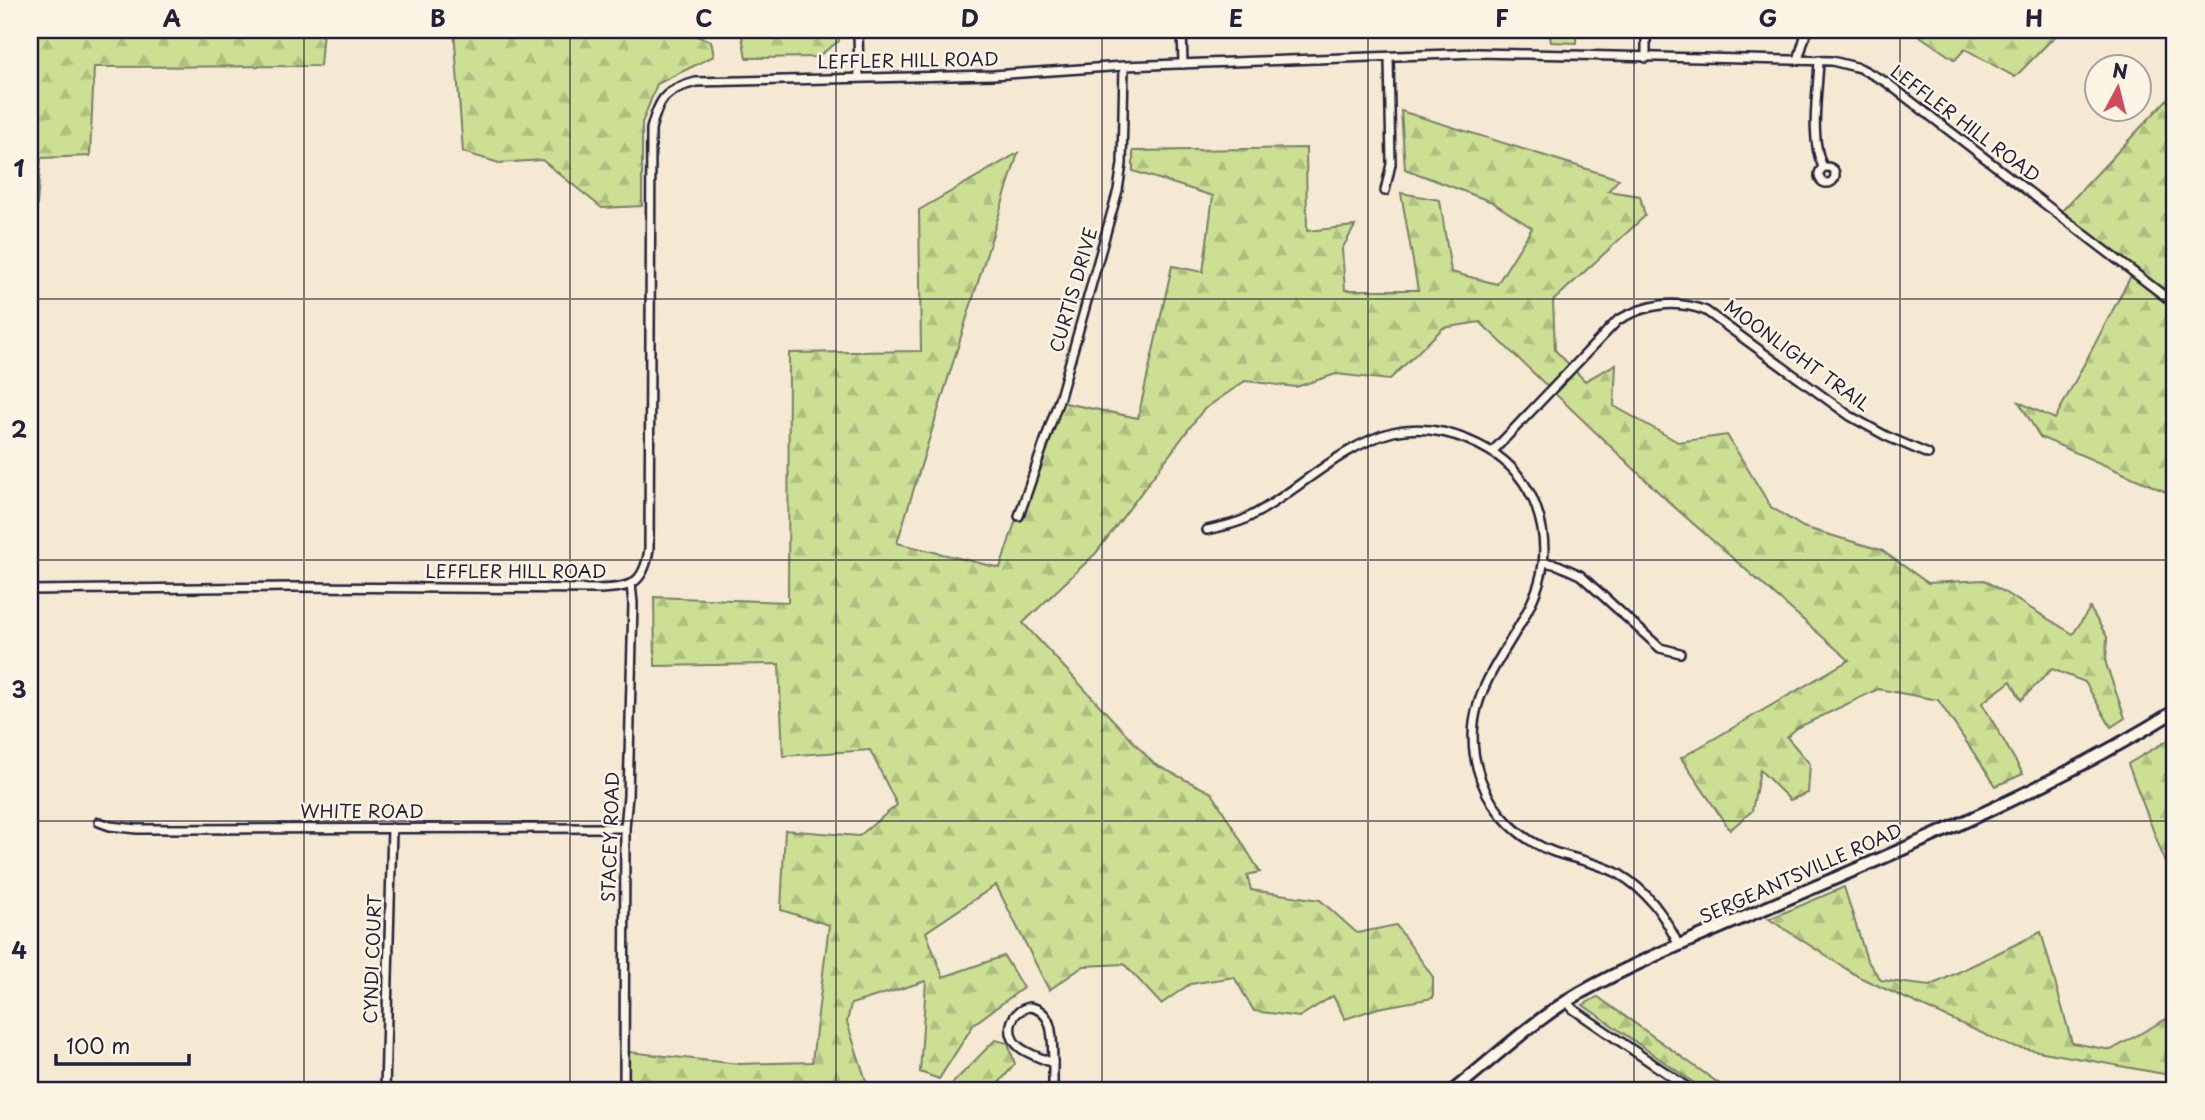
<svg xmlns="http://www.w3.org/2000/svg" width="2205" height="1120" font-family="'Playpen Sans',sans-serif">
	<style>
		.forest { fill: url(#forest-firs); stroke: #778067; stroke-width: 2 }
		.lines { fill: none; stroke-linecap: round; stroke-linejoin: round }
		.minor-casing { stroke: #22223b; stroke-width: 12 }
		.secondary-casing { stroke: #22223b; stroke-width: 16 }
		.minor { stroke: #fcf5e5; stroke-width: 7 }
		.secondary { stroke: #fcf5e5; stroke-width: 10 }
		.grid { fill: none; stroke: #22223b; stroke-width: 2; stroke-opacity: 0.55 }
		.labels { text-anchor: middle; stroke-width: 5; stroke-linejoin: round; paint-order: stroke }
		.street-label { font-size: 18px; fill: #22223b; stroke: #fcf5e5 }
		.neatline { fill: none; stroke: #22223b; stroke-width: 2.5 }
		.grid-label { font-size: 23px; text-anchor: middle; font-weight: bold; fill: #22223b }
	</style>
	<defs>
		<pattern id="forest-firs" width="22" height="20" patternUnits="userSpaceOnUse" patternTransform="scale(1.75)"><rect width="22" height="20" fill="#ccdf93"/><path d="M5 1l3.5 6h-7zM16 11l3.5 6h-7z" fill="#afbf80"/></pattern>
	</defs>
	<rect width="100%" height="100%" fill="#f5e9d3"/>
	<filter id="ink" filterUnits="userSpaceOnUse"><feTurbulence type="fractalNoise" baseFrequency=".0143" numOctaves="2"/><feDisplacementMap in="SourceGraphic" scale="14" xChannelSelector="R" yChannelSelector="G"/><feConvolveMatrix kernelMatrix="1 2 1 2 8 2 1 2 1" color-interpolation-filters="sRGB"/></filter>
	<g filter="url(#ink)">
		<!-- forest -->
		<g class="forest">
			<path d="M30 30H323L320 66 94 67 90 156 41 158 35 227H30Z"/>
			<path d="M454 30H679L711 41 714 56 657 84 642 123V206L602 208 542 160 499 163 463 152Z"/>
			<path d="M741 30H838L839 41 817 57 746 58Z"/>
			<path d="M1549 30H1576V43L1551 42Z"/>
			<path d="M1911 30H2061L2015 77 1965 49 1955 60Z"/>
			<path d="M2175 91V496L2040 437 2019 402 2055 419 2133 272 2059 214Z"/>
			<path d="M1401 111 1619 179 1608 191 1640 196 1645 216 1553 301 1555 350 1585 381 1616 364 1614 406 1678 442 1727 435 1771 507 1803 527 1881 550 1928 583 1984 580 2073 634 2090 608 2107 637 2106 664 2125 718 2111 727 2085 682 2052 669 2021 700 2011 681 1982 703 2023 774 1996 786 1938 700 1878 689 1797 728 1787 737 1810 764 1808 793 1790 800 1760 770 1752 811 1730 830 1681 758 1849 660 1672 505 1480 322 1443 328 1389 380 1336 374 1296 387 1245 381 1203 410 1096 553 1023 623 1154 764 1212 793 1260 872 1247 875 1251 890 1320 900 1357 933 1396 925 1433 977V998L1378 1008 1345 1019 1333 996 1299 1017 1254 1011 1234 977 1190 984 1161 1004 1124 964 1084 966 1049 990 996 885 926 932 943 977 1004 956 1023 988 974 1024 939 1079 920 1072 926 981 851 1004 847 1022 869 1090H619L620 1051 739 1064 812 1062 829 925 781 910 785 830 859 836 897 805 870 750 783 756 779 664 655 666 654 597 788 602 789 353 921 351 919 210 1018 153 897 543 1000 568 1055 401 1138 418 1172 266 1203 272 1213 196 1133 171V151L1306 148 1307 231 1355 226 1342 249 1345 290H1418L1401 193 1440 200 1451 272 1497 284 1532 228 1492 202 1405 169Z"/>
			<path d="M2175 736V888L2128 764Z"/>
			<path d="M1844 887 1867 960 1881 980 1930 986 2041 932 2072 1043 2111 1050 2175 1014V1076L2010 1046 1859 977 1769 919Z"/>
			<path d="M1597 997H1598L1728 1090H1704L1583 1005Z"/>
			<path d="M995 1040 1008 1043 1015 1064 993 1090H946Z"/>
		</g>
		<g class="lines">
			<!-- minor casing -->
			<g class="minor-casing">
				<g id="minor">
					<path d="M858 30 859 77"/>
					<path d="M1182 30 1183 64"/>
					<path d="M1646 58V30"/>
					<path d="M1798 60 1807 30"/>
					<path d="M1819 60C1818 92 1809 139 1823 167"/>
					<circle cx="1827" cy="175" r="8"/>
					<path d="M1385 191 1391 164 1389 57"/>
					<path d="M1492 452 1618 320C1647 304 1675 299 1706 311L1850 416 1886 436 1928 454"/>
					<path d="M1019 516 1060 397 1118 190 1122 164 1124 66"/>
					<path d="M1207 530C1219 527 1231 525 1243 520 1294 496 1338 446 1393 432 1426 424 1461 434 1490 451 1511 463 1528 484 1536 507 1578 622 1439 665 1481 780 1493 813 1520 840 1554 852 1575 859 1599 863 1619 874 1648 891 1665 916 1679 946"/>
					<path d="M1544 562 1558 565 1580 575 1660 648 1680 653"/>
					<path d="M30 590 294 587 598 589C630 588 644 585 649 549L651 129C659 98 665 90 696 82L993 75 1124 66 1478 53 1832 61 1860 68 1886 82 2175 304"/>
					<path d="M99 822 110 826 137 829 625 828"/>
					<path d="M1567 1002 1573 1009 1691 1090"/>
					<path d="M1029 1007C1056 1010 1052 1043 1053 1063 1043 1059 1031 1055 1022 1049 1004 1037 1008 1012 1029 1007Z"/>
					<path d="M1053 1063V1090"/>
					<path d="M385 1090 392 828"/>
					<path d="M624 1090 625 828 628 796 633 603 631 585"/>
				</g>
			</g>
			<!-- secondary casing -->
			<g class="secondary-casing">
				<path id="secondary" d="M1454 1090C1495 1057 1534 1020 1580 993 1637 961 1699 937 1759 911 1900 850 2044 793 2175 711"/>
			</g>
			<!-- minor -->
			<use href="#minor" class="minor"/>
			<!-- secondary -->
			<use href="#secondary" class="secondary"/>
		</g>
	</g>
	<!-- grid -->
	<path class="grid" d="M304 30V1090M570 30V1090M836 30V1090M1102 30V1090M1368 30V1090M1634 30V1090M1900 30V1090M30 299H2175M30 560H2175M30 821H2175"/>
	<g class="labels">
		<!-- street labels -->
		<g class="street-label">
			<text transform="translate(908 61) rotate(-1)" y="6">LEFFLER HILL ROAD</text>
			<text transform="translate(1965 124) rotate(37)" y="6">LEFFLER HILL ROAD</text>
			<text transform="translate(1074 290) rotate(-74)" y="6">CURTIS DRIVE</text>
			<text transform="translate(1797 356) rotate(36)" y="6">MOONLIGHT TRAIL</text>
			<text x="516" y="578">LEFFLER HILL ROAD</text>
			<text x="362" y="818">WHITE ROAD</text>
			<text transform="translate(611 837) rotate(-88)" y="6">STACEY ROAD</text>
			<text transform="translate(1801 874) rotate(-24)" y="6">SERGEANTSVILLE ROAD</text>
			<text transform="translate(373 959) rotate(-88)" y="6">CYNDI COURT</text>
		</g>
	</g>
	<!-- margin -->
	<rect width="2205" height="1120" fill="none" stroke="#fcf5e5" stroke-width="77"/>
	<!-- north arrow -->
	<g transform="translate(2118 88) rotate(7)"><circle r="33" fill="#fcf5e5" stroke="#a5a1a1" stroke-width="2"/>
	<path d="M0-5L12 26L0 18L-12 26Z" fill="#d1495b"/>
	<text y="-10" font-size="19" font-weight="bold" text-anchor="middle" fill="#22223b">N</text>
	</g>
	<!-- scale -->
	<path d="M56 1054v10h133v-10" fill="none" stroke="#22223b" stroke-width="3.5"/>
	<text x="66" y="1054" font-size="21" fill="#22223b" stroke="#fcf5e5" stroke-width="5" paint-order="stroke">100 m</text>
	<rect x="38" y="38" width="2128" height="1044" class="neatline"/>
	<g class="grid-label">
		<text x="172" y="27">A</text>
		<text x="438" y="27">B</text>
		<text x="704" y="27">C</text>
		<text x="970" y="27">D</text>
		<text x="1236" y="27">E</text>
		<text x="1502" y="27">F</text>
		<text x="1768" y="27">G</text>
		<text x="2034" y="27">H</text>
		<text x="19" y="177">1</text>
		<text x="19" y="438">2</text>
		<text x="19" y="698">3</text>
		<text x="19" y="959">4</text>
	</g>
</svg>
